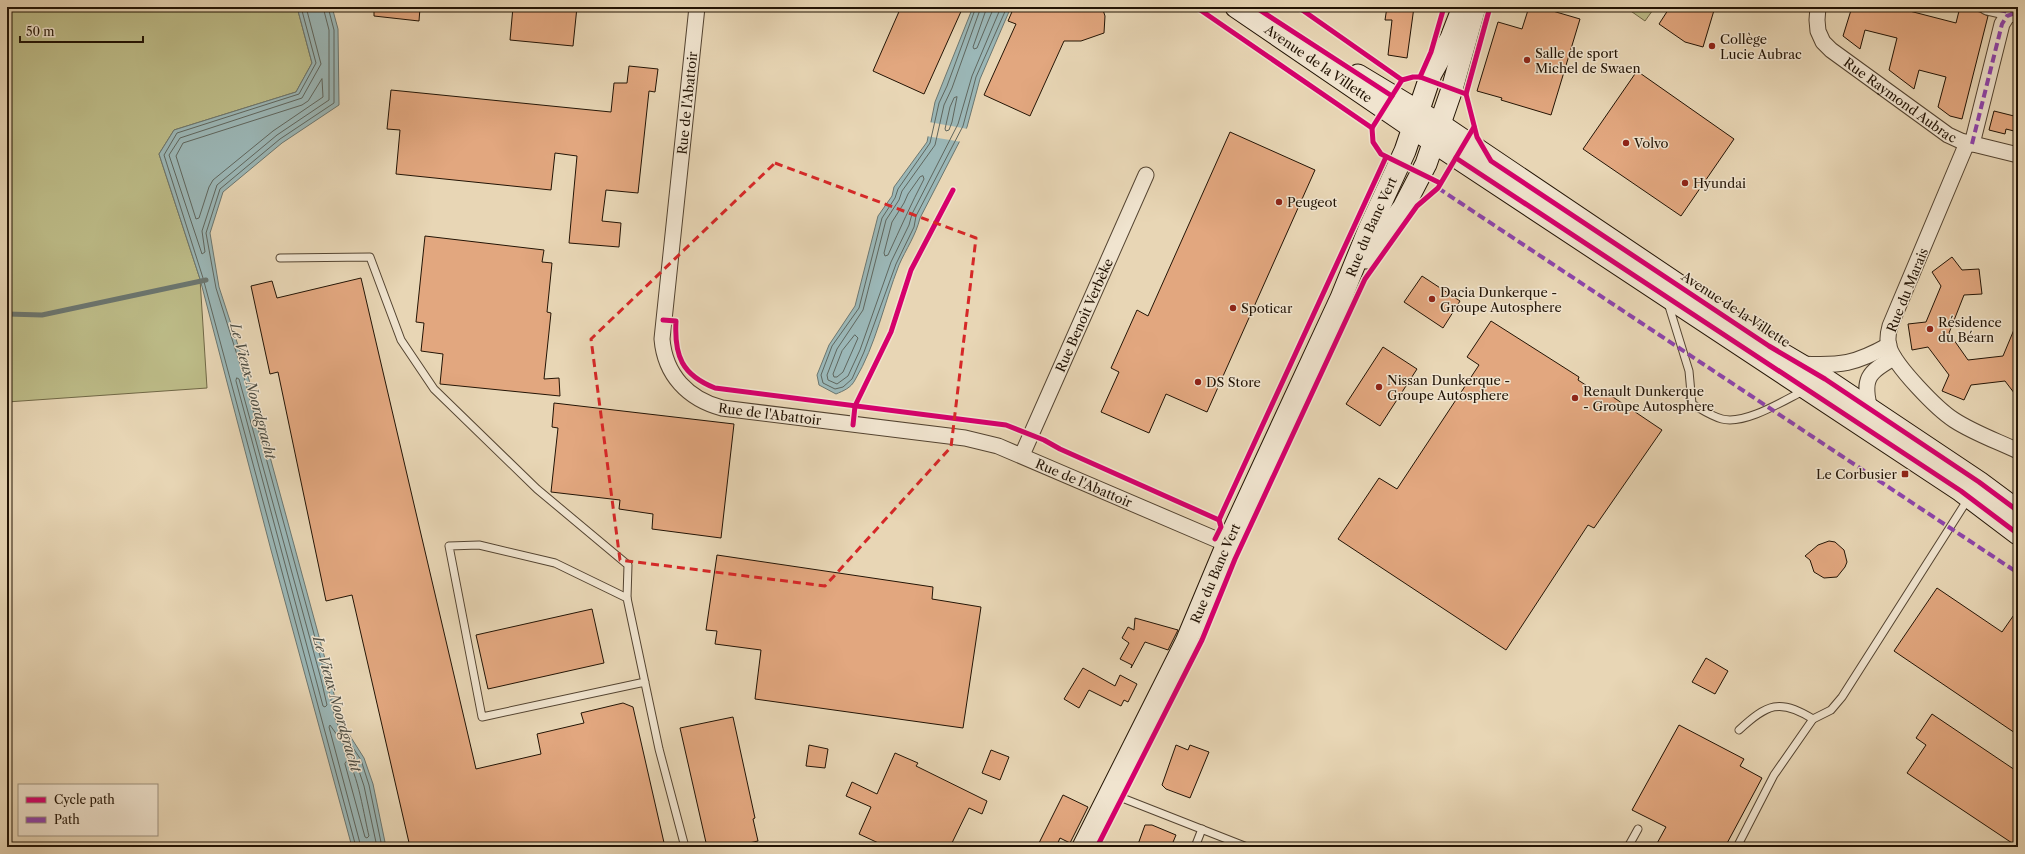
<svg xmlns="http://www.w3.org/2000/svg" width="2025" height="854" font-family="'Libre Caslon Text',serif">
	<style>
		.green { fill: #bdbc88; stroke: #706846 }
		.water { fill: #9bb7b7; stroke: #6b7670 }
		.pier { fill: #e8d6b5 }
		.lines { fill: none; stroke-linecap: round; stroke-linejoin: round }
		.shore { stroke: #5f665e; stroke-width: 1 }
		.stream { stroke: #6b7670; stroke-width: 5 }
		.building { fill: #e2a77f; stroke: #231405 }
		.lane-casing { stroke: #544431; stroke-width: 9 }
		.street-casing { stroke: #544431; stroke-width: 17 }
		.secondary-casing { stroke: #231405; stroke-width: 23 }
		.lane { stroke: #f0e4cf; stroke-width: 7 }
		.street { stroke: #f0e4cf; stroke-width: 15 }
		.secondary { stroke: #f0e4cf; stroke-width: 21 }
		.quiet { stroke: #8e44ad; stroke-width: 4; stroke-dasharray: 8 4; stroke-linecap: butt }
		.cycleway-casing { stroke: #f0e4cf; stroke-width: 8 }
		.cycleway { stroke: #d6006c; stroke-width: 5 }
		.marked { fill: none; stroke: #d62828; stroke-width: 3; stroke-dasharray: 8 5; stroke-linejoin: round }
		.poi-dot { fill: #8f2418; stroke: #f0e4cf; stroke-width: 1.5 }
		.labels { text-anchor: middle; stroke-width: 3; stroke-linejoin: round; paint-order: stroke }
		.poi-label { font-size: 13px; fill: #231405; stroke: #f0e4cf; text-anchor: start }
		.street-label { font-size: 13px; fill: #231405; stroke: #f0e4cf }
		.water-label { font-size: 14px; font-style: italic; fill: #4d4d43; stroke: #f0e4cf }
	</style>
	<rect width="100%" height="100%" fill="#e8d6b5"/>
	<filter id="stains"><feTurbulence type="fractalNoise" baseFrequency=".005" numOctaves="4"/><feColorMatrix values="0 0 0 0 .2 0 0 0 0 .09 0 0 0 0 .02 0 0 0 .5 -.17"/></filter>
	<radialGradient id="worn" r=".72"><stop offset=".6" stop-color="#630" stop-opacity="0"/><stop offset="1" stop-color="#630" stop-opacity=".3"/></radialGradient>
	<!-- green -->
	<g class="green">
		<path d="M7 7H297L312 63 296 92 174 130 159 154 200 279 207 388 7 402Z"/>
		<path d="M1625 7H1655L1645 21Z"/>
	</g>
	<!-- water -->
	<g class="water">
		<path d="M297 7H332L338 29 339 105 282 143 223 192 210 233 219 287 248 376 330 677 340 720 364 758 373 784 386 847H352L271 550 200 279 159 154 174 130 296 92 312 63Z"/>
		<path d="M973 7H1011L980 79 967 127 920 218C916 235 906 249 899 265 884 303 876 345 855 380 851 388 843 391 836 394L819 385 817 375 829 345 855 306 878 216 892 196 894 187 927 142 935 102Z"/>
	</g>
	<!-- pier -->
	<path class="pier" d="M929 122 968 129 962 142 926 136Z"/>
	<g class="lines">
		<!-- shore -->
		<g class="shore">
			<path d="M301 7 316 63 299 94 177 133 164 155 203 278 356 847"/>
			<path d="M306 7 321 64 302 98 180 138 169 155 202 254 205 252 202 231 217 185 277 135 329 100V30L323 7"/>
			<path d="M328 7 334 30V103L280 139 220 189 206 233 216 288 244 377 326 678 336 722 361 760 369 785 382 847"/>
			<path d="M976 7 947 86 939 103 930 143 898 189 895 198 882 218 859 308 832 346 821 375 823 383 835 389 843 387 852 379 864 352 896 264 914 227 916 216 963 126 976 77 1007 7"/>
			<path d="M981 7 952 88 944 105 935 145 902 191 899 200 886 220 863 310 837 349 827 375 828 380 837 384 848 376 860 350 891 262 909 225 912 214 958 124 972 76 1001 7"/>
			<path d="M987 7 973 47 974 49 977 48 994 7"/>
			<path d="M322 79 323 97 273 131 213 180 209 187 199 218 196 219 176 156 183 143 302 105 308 101Z"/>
			<path d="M957 97 952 122 949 130 946 131 945 129 950 107 954 98Z"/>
			<path d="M923 176 924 179C911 204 900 229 888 255L885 256 884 253 892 222 904 203 908 194 920 177Z"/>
			<path d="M855 335 858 338 843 372 837 377H834L833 374 842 351Z"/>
			<path d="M237 378 239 379 321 679 327 705 325 707 323 706 236 381Z"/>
			<path d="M347 761C357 768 365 821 369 836L367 838 365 837 345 764Z"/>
			<path d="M361 847 329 727 330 725 356 762 364 786 377 847"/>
		</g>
		<!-- stream -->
		<path class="stream" d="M7 314 42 315 206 280"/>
	</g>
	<!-- building -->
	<g class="building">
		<path d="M374 7 420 8 419 21 374 16Z"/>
		<path d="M513 7H577L573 46 510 40Z"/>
		<path d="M901 7H963L924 94 873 71Z"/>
		<path d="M1014 7H1102L1105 16 1104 33 1081 41H1064L1030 116 984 95 1016 24 1008 21Z"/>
		<path d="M1387 7H1414L1407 58 1388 55 1392 20H1385Z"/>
		<path d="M1529 7H1539L1580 19 1551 115 1501 100 1502 98 1477 91 1498 22 1522 29Z"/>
		<path d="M1670 7H1715L1703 47 1685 42 1659 24Z"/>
		<path d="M1852 7H1894L1956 23 1960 7 1980 12 1988 16 1962 119 1950 116 1938 107 1946 77 1919 70 1914 89 1889 70 1897 38 1865 30 1860 49 1843 36Z"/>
		<path d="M629 66 658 69 655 92 649 91 638 193 606 190 602 221 621 223 619 247 569 243 577 156 555 153 551 190 396 174 400 130 387 129 391 90 611 112 614 83H627Z"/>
		<path d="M1637 71 1734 139 1681 216 1583 149Z"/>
		<path d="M1994 111 2018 117V132L2006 129 2005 134 1989 130Z"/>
		<path d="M1230 132 1315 170 1207 412 1166 394 1149 433 1101 412 1119 372 1111 368 1137 310 1148 316Z"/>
		<path d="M425 236 544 250 542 262 552 263 547 312 551 313 544 379 559 378 560 396 440 384 443 354 421 351 424 323 416 322Z"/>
		<path d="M1952 257 1962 270 1979 269 1982 294 1964 295 1949 333 1968 360 2003 356 2018 320V398L2005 381 1971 385 1964 400 1942 391 1949 375 1928 347 1912 350 1908 324 1926 322 1941 286 1932 272Z"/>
		<path d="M1422 276 1460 301 1443 328 1404 302Z"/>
		<path d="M361 278 476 769 541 754 537 734 584 723 581 713 623 703 633 707 665 847H410L352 595 326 601 278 372 270 374 251 286 272 281 277 298Z"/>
		<path d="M1491 321 1579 377 1578 380 1601 395 1604 391 1662 430 1594 528 1588 525 1506 650 1338 539 1379 478 1397 489 1479 365 1467 357Z"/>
		<path d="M1383 347 1417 369 1380 426 1346 404Z"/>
		<path d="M554 403 734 424 721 538 652 529 653 514 619 509 620 500 551 492 558 428 552 427Z"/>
		<path d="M1829 541 1835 542 1844 550 1847 562 1845 567 1837 577 1824 578 1814 572 1810 560 1805 556 1818 545Z"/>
		<path d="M717 555 933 587 932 599 981 607 963 728 755 699 761 650 715 644 717 631 706 630Z"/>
		<path d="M1937 588 2002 632 2018 609V735L1894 651Z"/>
		<path d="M592 609 604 663 488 689 476 635Z"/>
		<path d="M1135 618 1178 630 1168 650 1145 642 1131 668 1132 665 1120 659 1129 643 1122 638 1128 627 1134 630Z"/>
		<path d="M1706 658 1728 671 1715 694 1692 682Z"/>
		<path d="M1083 668 1115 686 1120 675 1137 684 1128 702 1124 700 1121 706 1089 690 1079 708 1064 699Z"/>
		<path d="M1932 714 2018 772V847L1907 773 1926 745 1916 738Z"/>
		<path d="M733 717 755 818 753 819 758 841 749 843 750 847H707L680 728Z"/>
		<path d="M1679 725 1744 759 1740 766 1762 778 1725 847H1655L1666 827 1632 810Z"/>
		<path d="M809 745 828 749 825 768 806 766Z"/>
		<path d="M1176 745 1188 750 1190 745 1209 752 1190 798 1166 789 1162 785Z"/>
		<path d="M991 750 1009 757 1000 780 982 773Z"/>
		<path d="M895 753 918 763 916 766 987 801 982 814 969 808 950 847H887L859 834 871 807 846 796 852 782 877 794Z"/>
		<path d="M1063 795 1088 807 1070 843 1060 838 1056 847H1037Z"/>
		<path d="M1145 825H1152L1176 835 1171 847H1137Z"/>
	</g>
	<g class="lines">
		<!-- lane casing -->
		<g class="lane-casing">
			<g id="lane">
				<path d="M280 258 370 257 401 340 434 389 537 489 628 565 627 598"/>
				<path d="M1668 303 1689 371 1692 404C1701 409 1711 416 1722 419 1745 425 1783 401 1803 391"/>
				<path d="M645 682 482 717 449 546 479 545 555 563 627 598 659 749 685 847"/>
				<path d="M1739 730C1767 704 1780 698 1813 719"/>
				<path d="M1112 794 1247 847"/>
				<path d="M1195 847 1202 829"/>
				<path d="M1628 847 1638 829"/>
				<path d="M1737 847 1774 775 1813 719 1831 710 1842 697 1968 499"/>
			</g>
		</g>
		<!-- street casing -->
		<g class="street-casing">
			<g id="street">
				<path id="s1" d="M697 7 662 339C665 375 688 399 722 408L965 438 998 446 1227 544"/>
				<path id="s2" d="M1818 7 1817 20 1818 31 1823 42 1831 50 1948 135 1961 141 2018 155"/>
				<path d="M1987 7 2013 13"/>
				<path d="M1967 143 1890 326C1888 333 1887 340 1889 347 1895 366 1937 409 1954 420 1974 433 1997 441 2018 451"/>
				<path d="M1972 144 2002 24 2007 16 2018 12"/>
				<path d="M1802 364C1841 366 1855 364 1889 345"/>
				<path d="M1870 409C1862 379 1868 372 1894 358"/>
				<path id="s3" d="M1022 455 1146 175"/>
			</g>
		</g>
		<!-- secondary casing -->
		<g class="secondary-casing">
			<g id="secondary">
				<path id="s4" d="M1236 7 1435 143 1961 491 2018 534"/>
				<path d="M1358 75 1441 125 1769 346 1825 379 1979 482 2018 511"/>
				<path d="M1366 258 1403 208 1426 164 1452 89 1475 7"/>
				<path id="s5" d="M1083 847 1186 642 1227 544 1341 298 1369 229 1405 151 1431 74 1451 38 1463 7"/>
			</g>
		</g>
		<!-- lane -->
		<use href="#lane" class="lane"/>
		<!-- street -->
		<use href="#street" class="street"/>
		<!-- secondary -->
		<use href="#secondary" class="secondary"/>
		<!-- quiet -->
		<g class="quiet">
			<path d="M1987 7 2013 13"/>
			<path d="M1972 144 2002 24 2007 16 2018 12"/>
			<path d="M1438 188 2018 573"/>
		</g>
		<!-- cycleway casing -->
		<g class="cycleway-casing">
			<g id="cycleway">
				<path d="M1196 7 1372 128"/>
				<path d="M1255 7 1392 96"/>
				<path d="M1298 7 1402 80"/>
				<path d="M1490 7 1466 94 1477 137 1491 161 1769 346 1825 379 1979 482 2018 511"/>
				<path d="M1420 77 1431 52 1444 7"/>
				<path d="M1456 158 1961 491 2018 534"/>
				<path d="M1440 183 1381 154 1373 142 1372 128 1402 80 1413 77H1420L1466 94"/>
				<path d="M663 320 676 321C674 356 682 375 715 388L1006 425 1044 440 1060 449 1219 520"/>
				<path d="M853 425 855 406 891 332 911 270 953 190"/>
				<path d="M1215 539 1221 527 1219 520 1223 511 1386 157"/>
				<path d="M1097 847 1202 640 1235 559 1365 279 1417 206 1438 188 1474 127"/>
			</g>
		</g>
		<!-- cycleway -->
		<use href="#cycleway" class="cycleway"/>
	</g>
	<!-- marked area -->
	<path class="marked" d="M775 163 976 238 951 447 825 586 620 560 591 339Z"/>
	<!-- markers -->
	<g class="poi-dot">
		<circle cx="1712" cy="46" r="4"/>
		<circle cx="1527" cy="60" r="4"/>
		<circle cx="1626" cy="143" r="4"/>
		<circle cx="1685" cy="183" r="4"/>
		<circle cx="1279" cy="202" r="4"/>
		<circle cx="1432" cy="299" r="4"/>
		<circle cx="1233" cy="308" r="4"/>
		<circle cx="1930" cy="329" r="4"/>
		<circle cx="1198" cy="382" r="4"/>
		<circle cx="1379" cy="387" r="4"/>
		<circle cx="1575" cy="398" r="4"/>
		<rect x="1901" y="470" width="8" height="8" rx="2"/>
	</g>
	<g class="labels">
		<!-- poi labels -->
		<g class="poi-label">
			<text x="1720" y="44">Collège<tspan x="1720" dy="15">Lucie Aubrac</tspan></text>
			<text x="1535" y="58">Salle de sport<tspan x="1535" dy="15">Michel de Swaen</tspan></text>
			<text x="1634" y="148">Volvo</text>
			<text x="1693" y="188">Hyundai</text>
			<text x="1287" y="207">Peugeot</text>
			<text x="1440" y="297">Dacia Dunkerque -<tspan x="1440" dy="15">Groupe Autosphere</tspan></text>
			<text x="1241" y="313">Spoticar</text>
			<text x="1938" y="327">Résidence<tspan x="1938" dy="15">du Béarn</tspan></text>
			<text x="1387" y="385">Nissan Dunkerque -<tspan x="1387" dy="15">Groupe Autosphere</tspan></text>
			<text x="1206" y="387">DS Store</text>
			<text x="1583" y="396">Renault Dunkerque<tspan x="1583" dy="15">- Groupe Autosphere</tspan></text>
			<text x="1897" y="479" text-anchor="end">Le Corbusier</text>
		</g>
		<!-- street labels -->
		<g class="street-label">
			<text dy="5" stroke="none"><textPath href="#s4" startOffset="100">Avenue de la Villette</textPath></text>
			<text dy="5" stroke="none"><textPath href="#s2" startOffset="133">Rue Raymond Aubrac</textPath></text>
			<text transform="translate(687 103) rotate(-84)" y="5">Rue de l'Abattoir</text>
			<text dy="5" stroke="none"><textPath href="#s5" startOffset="684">Rue du Banc Vert</textPath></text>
			<text transform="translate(1907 290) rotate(-68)" y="5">Rue du Marais</text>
			<text transform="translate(1736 309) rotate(33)" y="5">Avenue de la Villette</text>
			<text dy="5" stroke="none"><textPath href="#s3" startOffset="153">Rue Benoît Verbèke</textPath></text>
			<text dy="5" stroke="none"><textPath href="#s1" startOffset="480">Rue de l'Abattoir</textPath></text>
			<text dy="5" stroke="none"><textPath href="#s1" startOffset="804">Rue de l'Abattoir</textPath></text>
			<text dy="5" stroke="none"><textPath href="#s5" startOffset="304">Rue du Banc Vert</textPath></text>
		</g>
		<!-- water labels -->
		<g class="water-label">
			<text transform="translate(253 391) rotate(75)" y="5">Le Vieux Noordgracht</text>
			<text transform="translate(337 704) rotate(74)" y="5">Le Vieux Noordgracht</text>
		</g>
	</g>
	<!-- margin -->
	<rect width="2025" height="854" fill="none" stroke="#e8d6b5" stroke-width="24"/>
	<rect x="8" y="8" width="2009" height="838" fill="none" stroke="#231405" stroke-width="2"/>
	<rect x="12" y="12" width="2001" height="830" fill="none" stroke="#231405"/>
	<!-- legend -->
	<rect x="18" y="784" width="140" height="52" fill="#f0e4cf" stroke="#9e917e"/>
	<rect x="26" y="797" width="20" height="6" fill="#d6006c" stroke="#9e917e"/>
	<text x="54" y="804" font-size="12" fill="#231405">Cycle path</text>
	<rect x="26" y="817" width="20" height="6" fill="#8e44ad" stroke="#9e917e"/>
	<text x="54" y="824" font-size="12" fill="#231405">Path</text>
	<!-- scale -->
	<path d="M20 36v6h123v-6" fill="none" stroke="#231405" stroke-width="2"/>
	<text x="26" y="36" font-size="12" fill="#231405" stroke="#f0e4cf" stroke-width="3" paint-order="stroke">50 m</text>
	<rect width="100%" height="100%" filter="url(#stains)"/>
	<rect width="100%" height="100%" fill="url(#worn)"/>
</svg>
